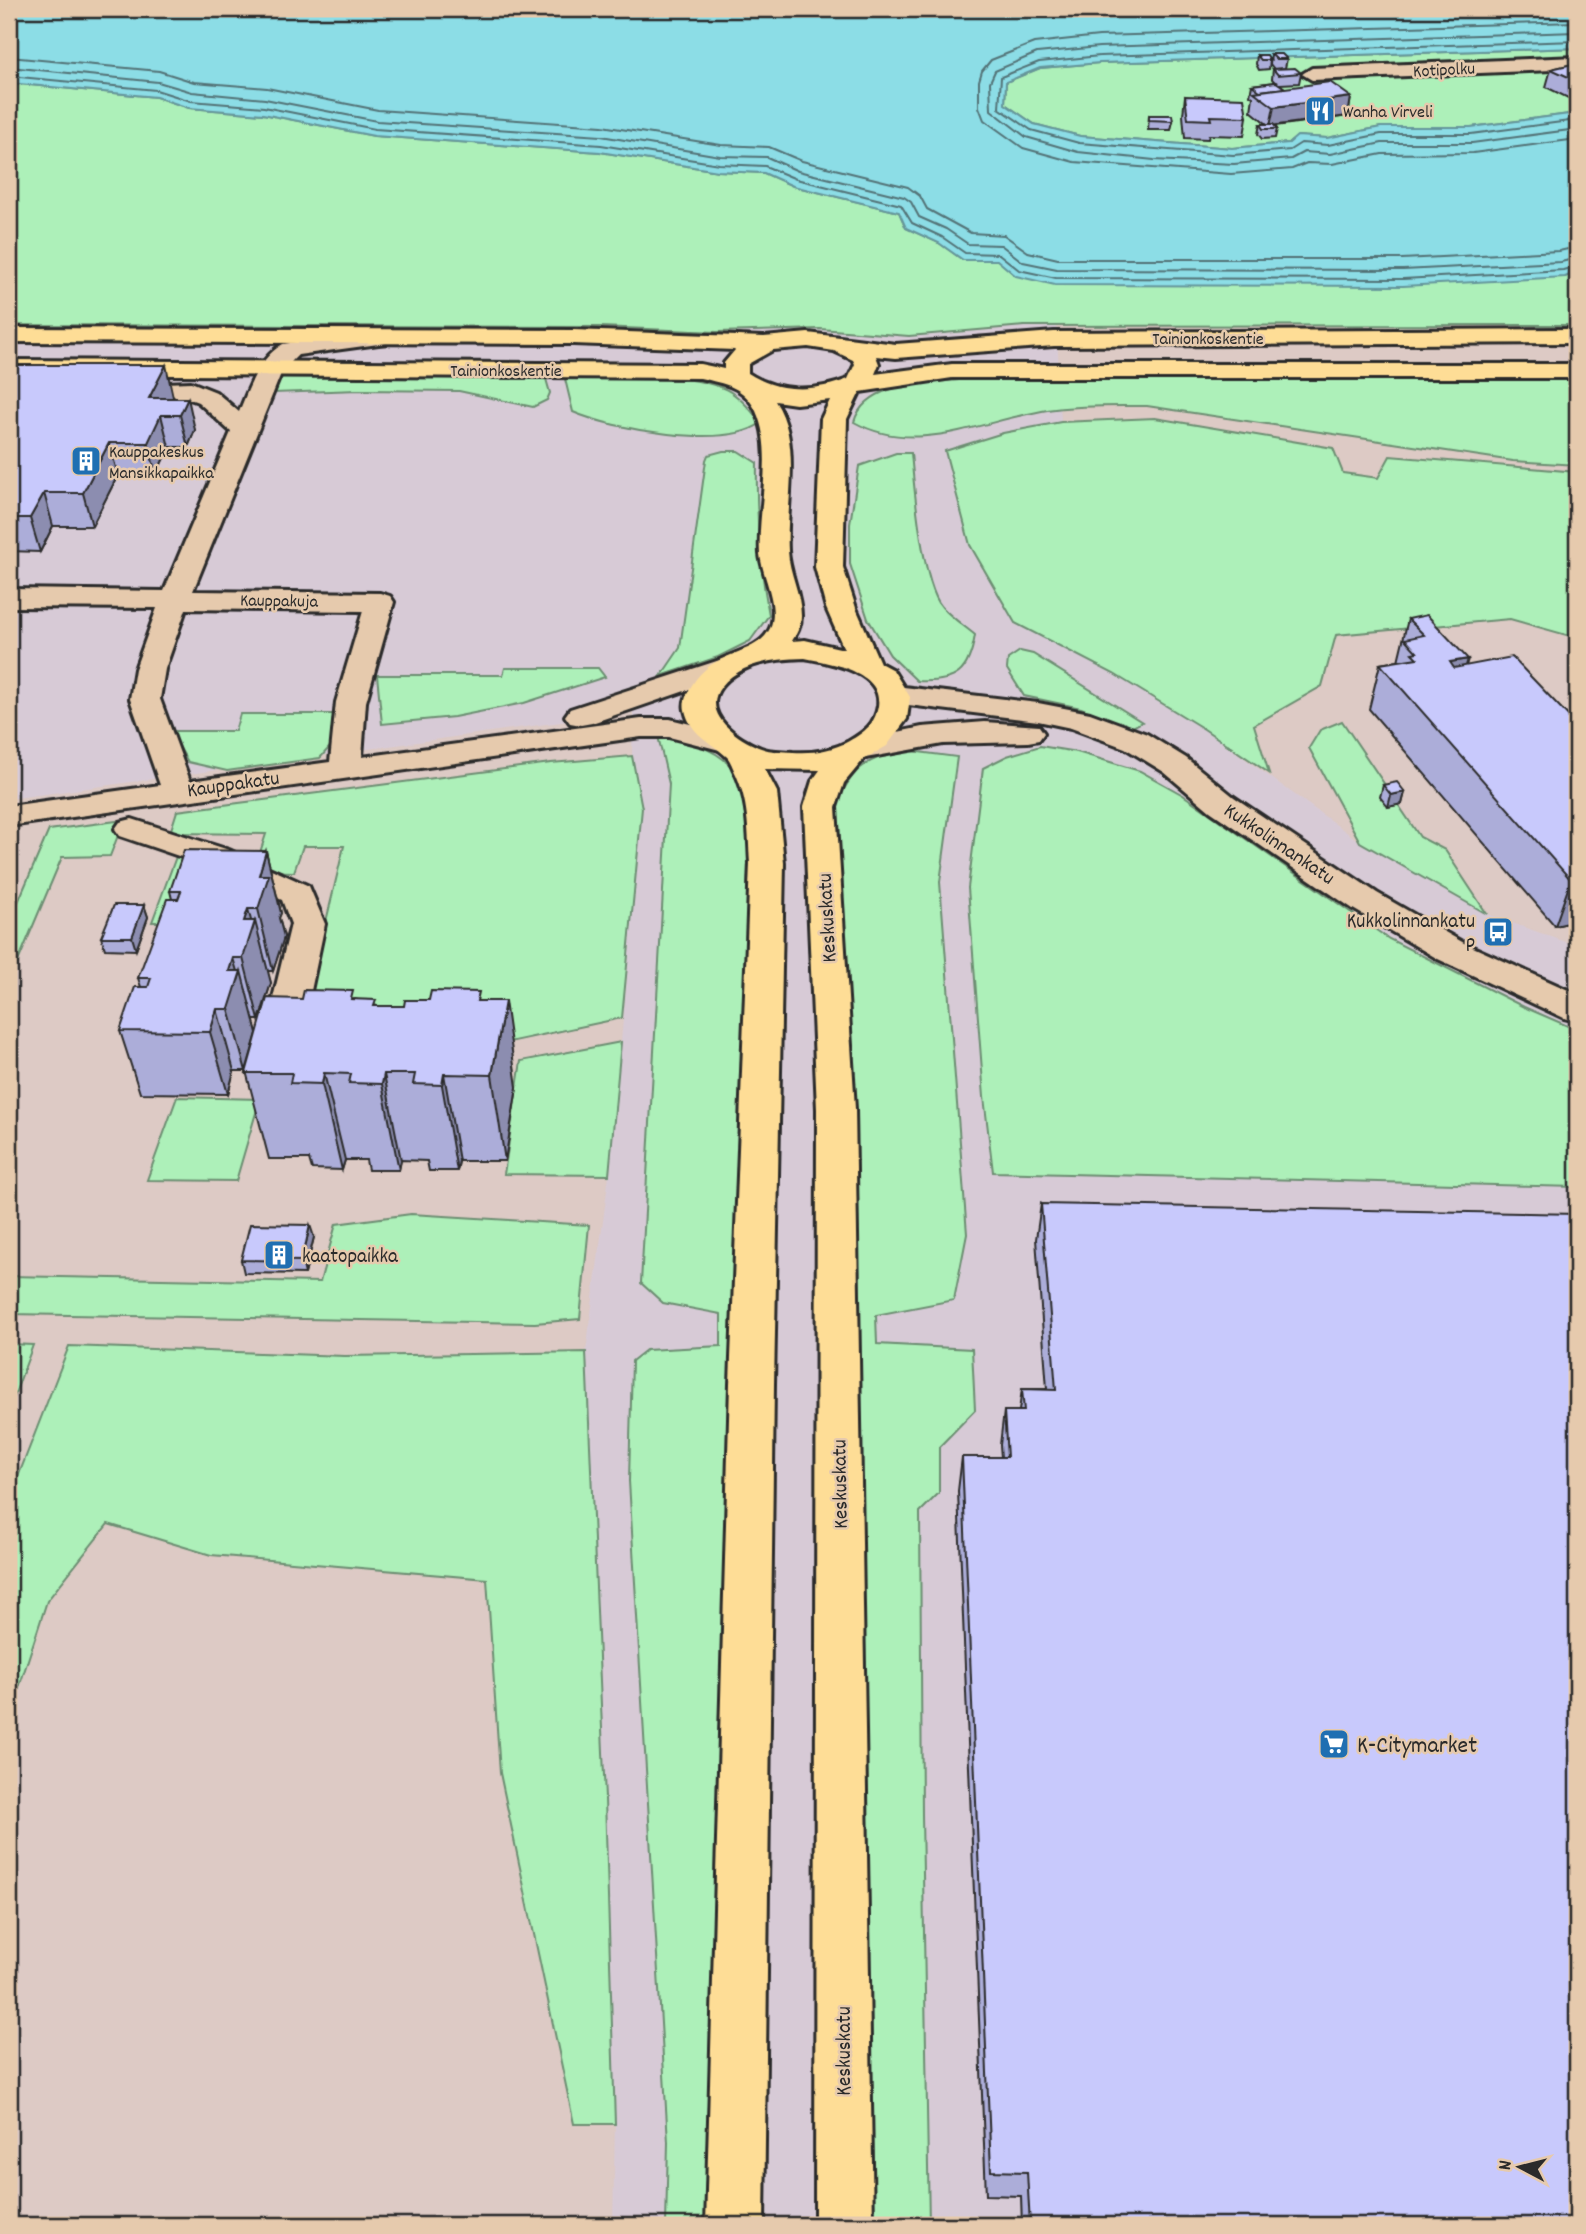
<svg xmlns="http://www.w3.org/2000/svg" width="1586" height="2234" font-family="Dekko,sans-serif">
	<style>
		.built { fill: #d7cad6 }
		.green { fill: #adf0b9; stroke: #6c8e72; stroke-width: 2 }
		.water { fill: #8cdde6; stroke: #65969b; stroke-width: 2 }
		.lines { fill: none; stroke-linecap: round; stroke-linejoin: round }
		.shore { stroke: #527276; stroke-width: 2 }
		.minor-casing { stroke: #2b2b2b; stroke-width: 6 }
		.major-casing { stroke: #2b2b2b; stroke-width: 6 }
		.minor { fill: #e6caad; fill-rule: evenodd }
		.major { fill: #fedd96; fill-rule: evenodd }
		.wall { fill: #acadd9; stroke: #2b2b2b; stroke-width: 2 }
		.shaded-wall { fill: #8c8db0; stroke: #2b2b2b; stroke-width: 2 }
		.building { fill: #c8c9fc; stroke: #2b2b2b; stroke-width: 2 }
		.labels { text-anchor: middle; stroke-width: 5; stroke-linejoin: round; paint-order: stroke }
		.far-street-label { font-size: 18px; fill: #2b2b2b; stroke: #e6caad }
		.far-poi-label { font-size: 18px; fill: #2b2b2b; stroke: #e6caad; text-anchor: start }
		.street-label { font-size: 21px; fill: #2b2b2b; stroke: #e6caad }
		.poi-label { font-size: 21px; fill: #2b2b2b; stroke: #e6caad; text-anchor: end }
		.near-poi-label { font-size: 24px; fill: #2b2b2b; stroke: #e6caad; text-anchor: start }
	</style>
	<rect width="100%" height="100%" fill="#ddcac5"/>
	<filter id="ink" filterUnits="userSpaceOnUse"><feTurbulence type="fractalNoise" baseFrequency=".0143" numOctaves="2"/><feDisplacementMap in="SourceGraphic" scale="14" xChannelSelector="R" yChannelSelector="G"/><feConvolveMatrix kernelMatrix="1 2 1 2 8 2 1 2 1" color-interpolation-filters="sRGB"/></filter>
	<g filter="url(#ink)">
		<!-- built -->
		<path class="built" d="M9 83 1055 285 1061 422 1003 433 1114 674 1204 729 1360 842 1487 914 1577 946V2225H613L615 2124 605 1799 586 1352 609 1175 642 809 632 756 633 712 9 799Z"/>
		<!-- green -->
		<g class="green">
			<path d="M1577 48V113L1471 127H1381L1327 138 1298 136 1289 143 1232 148 1080 136 1034 124 1005 104 1006 82 1040 68 1100 63Z"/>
			<path d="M9 83 156 97 189 108 263 114 374 136 600 152 718 171 764 173 793 186 899 212 906 228 939 243 963 260H998L1016 276 1565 277 1577 272V325L1024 326 909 336 820 329 717 332 601 327 9 325Z"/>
			<path d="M277 377 540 378 546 379 550 393 547 400 533 407 459 391 359 390 273 393Z"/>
			<path d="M680 378C723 385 734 387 761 423 725 450 612 429 573 412L565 379Z"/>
			<path d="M1577 379V465L1513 461 1147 406C1116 406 1085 405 1055 409 988 417 919 458 854 422 866 382 925 383 959 380Z"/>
			<path d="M1155 418 1333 448 1343 473 1378 478 1390 456 1577 472V638L1510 619 1336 635 1322 686 1254 725 1269 773 1204 729 1114 674 1015 623 970 545 945 451 1003 433 1061 422Z"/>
			<path d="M723 451H738L757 463C756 515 759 564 769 615L750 641 718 657 661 676 680 648 706 460 708 455Z"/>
			<path d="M896 453H911C914 485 922 584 942 607 951 617 964 626 975 635 969 673 957 683 917 681L890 655 868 619 850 564V524L859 466Z"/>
			<path d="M1020 651 1033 654 1142 722 1131 728 1081 708 1024 696 1007 669 1008 659Z"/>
			<path d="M505 668H598L605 677 524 703 454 717 382 724 377 675H503Z"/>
			<path d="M240 714H336V740L320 758 227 771 188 762 170 731H235Z"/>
			<path d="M1342 721 1420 837 1445 850 1487 914 1360 842 1309 748 1320 730Z"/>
			<path d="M658 736C687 742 726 748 739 780 744 793 746 810 749 824L712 2225H666L668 2142 629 1481 632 1361 646 1350 721 1346V1314L663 1303 641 1283 669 784Z"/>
			<path d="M1040 746 1077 752 1140 771 1183 795 1389 939 1524 1007 1577 1030V1187L993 1172 984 1097 968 888 983 768 1007 756Z"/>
			<path d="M903 750 957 757 940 882 967 1234 954 1300 876 1315 877 1344 972 1349 975 1410 939 1447V1493L920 1512 922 1815 929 2225H874L853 1157 834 808C852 770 862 760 903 750Z"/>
			<path d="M632 756 642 808 622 1018 509 1042 299 1035 344 846H303L294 872 254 871 266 834 170 833 177 811 551 763Z"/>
			<path d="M124 820 110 856 62 857 9 983V923L49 830Z"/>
			<path d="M177 854H199L175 922H152Z"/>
			<path d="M621 1042 609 1175 504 1174 521 1061Z"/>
			<path d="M177 1097 260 1099 236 1181 147 1180Z"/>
			<path d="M411 1214 589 1225 580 1319 535 1323 9 1314V1276L320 1282 336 1224Z"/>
			<path d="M9 1344 33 1345 9 1410Z"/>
			<path d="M69 1346 345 1356 586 1352 605 1799 615 2124H574L500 1773 487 1579 211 1555 108 1524 47 1601 16 1697H9V1500Z"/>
		</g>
		<!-- water -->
		<path class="water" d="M9 9H1577V48L1100 63 1040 68 1006 82 1005 104 1034 124 1080 136 1232 148 1289 143 1297 136 1327 138 1381 127H1471L1577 113V272L1565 277 1403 286 1055 285 1016 276 997 260H963L939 243 906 228 899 212 793 186 764 173 718 171 600 152 374 136 263 114 189 108 156 97 9 83Z"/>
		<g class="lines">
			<!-- shore -->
			<g class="shore">
				<path d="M1577 22 1099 36 1034 43 991 60 982 71 979 81V107L984 120 1023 148 1074 162 1231 174 1292 169 1307 163 1332 164 1382 154 1473 153 1577 139"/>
				<path d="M1577 32 1099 47 1037 53 995 71 990 82 991 110 1026 137 1078 152 1154 160 1234 164 1291 159 1304 152 1330 154 1382 143H1472L1577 129"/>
				<path d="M1577 41 1100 56 1039 62 1001 77 999 108 1031 130 1079 143 1233 155 1290 150 1301 143 1328 145 1381 134H1471L1577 120"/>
				<path d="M9 57 159 71 194 82 267 88 378 110 602 126 721 145 769 147 802 161 908 187 920 196 927 209 971 233 1004 235 1028 252 1058 259H1402L1559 251 1577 247"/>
				<path d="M9 67 158 82 192 92 265 99 377 121 601 136 720 156 767 157 798 171 904 197 911 202 919 217 946 229 968 244 1001 245 1023 262 1057 269 1403 270 1561 262 1577 258"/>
				<path d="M9 76 156 90 191 101 264 107 375 129 601 145 719 164 765 166 796 179 901 205 912 223 942 237 965 253 999 254 1019 270 1056 278 1403 279 1563 270 1577 266"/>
			</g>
			<!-- minor casing -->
			<g class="minor-casing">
				<g id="minor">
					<path d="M1577 57V69L1312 80 1302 74 1312 68Z"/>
					<path d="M377 331 386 333 389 338 386 343 298 355 282 371 193 591 380 593 390 596 394 602 366 702 362 757 641 719H670L731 734 736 741 731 748 720 750 669 737H641L9 826V806L160 785 130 699 135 669 157 608 9 607V589L164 591 231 432 198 402 187 398H119L110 395 106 390 110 385 191 382 216 392 239 412C250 386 258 359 283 344ZM186 609 363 611 336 702 330 762 190 781 160 699 165 669Z"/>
					<path d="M726 658 737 661 741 667 737 673 592 723 581 725 570 723 565 716 570 709Z"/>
					<path d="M895 686 1038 703 1090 713 1147 734 1186 758 1234 797 1377 893 1464 943 1577 994V1021L1564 1018 1438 959 1353 909 1210 811 1164 772 1125 748 1071 728 1038 721 884 702 880 695 884 688Z"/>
					<path d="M985 722 1039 726 1044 733 1039 740 1028 742 943 744 860 759 849 756 844 749 849 742 922 727Z"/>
					<path d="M132 819 229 850 309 886 325 924 299 1048 293 1057 280 1061 267 1057 261 1048 291 924 282 900 205 865 120 836 115 829 120 822Z"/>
				</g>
			</g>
			<!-- major casing -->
			<g class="major-casing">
				<path id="major" d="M9 328 573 330 764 337 808 333 896 344 1054 332 1577 329V343L1054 346 896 358 876 356 879 364 875 374 952 364H1577V378H952L860 392 847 419 843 567 856 608 880 663 893 670 910 697 907 719 887 746 864 759 844 783 836 807 855 1109 873 2225H815L817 1109 804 807 812 781 820 770 765 769 777 792 784 863 774 1384 764 2225H706L730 1384 750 863C748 829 749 801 734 770 732 766 730 759 726 756 711 742 690 734 685 710 683 701 687 693 692 685 713 650 753 656 768 632 782 610 762 576 760 554 757 509 775 454 756 411 744 386 725 384 700 378L9 374V360L700 364 724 369V363L735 350 573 344 9 342ZM808 347 834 351 853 360 855 364 848 379C815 392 778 393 748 373V364L773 350ZM830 400 821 419 815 567 826 608 844 649 805 640 792 641C797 633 801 626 801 616 801 593 789 573 788 551 785 504 803 443 775 401L796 404ZM805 658C829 663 883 671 878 706 875 724 865 732 849 741 831 751 813 753 793 752 782 751 771 752 761 748 739 740 700 714 721 687 741 662 776 659 805 658Z"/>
			</g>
			<!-- minor -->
			<use href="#minor" class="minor"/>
			<!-- major -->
			<use href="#major" class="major"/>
		</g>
		<!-- wall -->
		<g class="wall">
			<path d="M1271 54 1287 59 1285 68 1274 69 1270 64Z"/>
			<path d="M1257 55 1270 60 1269 69 1259 70 1256 64Z"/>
			<path d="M1577 63V97L1570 99 1546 87 1551 69Z"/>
			<path d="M1273 69 1301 73 1299 83 1279 84 1285 88 1351 97 1348 116 1275 126 1277 129 1275 138 1262 139 1258 134 1260 124H1267L1251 111 1253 97 1250 95 1252 85 1275 82 1272 79Z"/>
			<path d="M1185 96 1247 117 1244 136 1209 135 1208 139 1185 138 1183 115Z"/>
			<path d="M1149 115 1173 121 1171 130H1148Z"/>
			<path d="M9 365 173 397 172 398 195 430 188 447H169L156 475H118L92 526H53L40 552 9 551Z"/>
			<path d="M1408 619 1466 666 1577 725V921L1555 926 1369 709 1380 664 1398 661Z"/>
			<path d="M1383 785 1405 792 1402 804 1388 807 1380 797Z"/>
			<path d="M266 851 281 913 279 918 284 937 273 971H267L271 983 259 1020H253L257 1033 355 999 377 1006H404L480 1001 517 1087 505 1161H459L457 1171H429L427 1161 401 1160 399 1170H368L366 1160H345L342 1170 312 1169 309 1159H269L246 1071H234L228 1094 140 1093 120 1031 141 987 138 978 172 899 170 891Z"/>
			<path d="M144 905 148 917 136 950 105 949 101 937Z"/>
			<path d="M1041 1204 1577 2225H1022L1021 2196 986 2195 958 1491 962 1457H1001L1000 1445 1004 1411H1019L1022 1389H1047L1036 1239Z"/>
			<path d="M314 1237 305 1274 244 1273 241 1260Z"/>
		</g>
		<!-- shaded-wall -->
		<g class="shaded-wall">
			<path d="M1575 80H1577V97L1570 99Z"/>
			<path d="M1351 97 1348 116 1270 126 1274 107Z"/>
			<path d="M166 365 173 397 164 415H161L169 447 156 475 148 443 149 398Z"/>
			<path d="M188 398 195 430 188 447 180 415Z"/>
			<path d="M109 443 118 475 92 526 83 493Z"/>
			<path d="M44 493 53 526 40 552 30 518Z"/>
			<path d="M1468 659 1455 703 1450 662Z"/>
			<path d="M1577 744V786L1571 746Z"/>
			<path d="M1405 792 1402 804 1388 807 1391 795Z"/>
			<path d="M266 851 281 913 279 918 284 937 273 971 258 909 259 875Z"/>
			<path d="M1577 879V921L1555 926 1571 880Z"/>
			<path d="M144 905 148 917 136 950 132 937Z"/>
			<path d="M248 909 253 928 255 921 271 983 259 1020 243 958 244 921Z"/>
			<path d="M233 958 239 978 241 971 257 1033 246 1071 229 1009V971Z"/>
			<path d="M505 1001 517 1087 505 1161 492 1075Z"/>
			<path d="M217 1009 234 1071 228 1094 210 1032Z"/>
			<path d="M324 1073 345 1160 342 1170 322 1084Z"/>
			<path d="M384 1074 401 1160 399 1170 382 1084Z"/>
			<path d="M444 1074 459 1161 457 1171 442 1085Z"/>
			<path d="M310 1225 314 1237 305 1274 302 1261Z"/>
		</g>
		<!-- building -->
		<g class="building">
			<path d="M1271 54H1282L1287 59H1276Z"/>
			<path d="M1257 55H1267L1270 60H1261Z"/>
			<path d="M1577 63V80H1575L1551 69Z"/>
			<path d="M1295 68 1301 73 1278 75 1273 69Z"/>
			<path d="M1276 82 1285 88 1260 91 1252 85Z"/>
			<path d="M1330 82 1351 97 1274 107 1254 92Z"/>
			<path d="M1185 96 1244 98 1247 117 1210 116 1211 120 1188 119Z"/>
			<path d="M1149 115H1172L1173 121 1149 120Z"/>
			<path d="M1260 124H1273L1277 129H1263Z"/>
			<path d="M9 365H166L149 398H188L180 415H161L148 443H109L83 493H44L30 518H9Z"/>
			<path d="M1427 615 1468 659 1450 662 1454 668 1512 657 1577 725V744L1571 746 1577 752V879L1571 880 1380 664 1417 658 1412 653 1417 652 1405 639 1424 635 1408 619Z"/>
			<path d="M1397 782 1405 792 1391 795 1383 785Z"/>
			<path d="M184 850 266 851 259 875H269L258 909H248L244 921H255L243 958H233L229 971H241L229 1009H217L210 1032 120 1031 135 987H148L151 978H138L167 899H178L181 891H170Z"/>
			<path d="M114 905H144L132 937H101Z"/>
			<path d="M304 990 353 991 351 999 376 1000 374 1006H404L405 1000H429L431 991 479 992 477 1001H505L492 1075 444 1074 442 1085 413 1084 415 1074H384L382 1084 349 1083 351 1074 324 1073 322 1084 290 1083 292 1073H246L267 998 302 999Z"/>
			<path d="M1041 1204 1577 1214V2225H1030L1027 2172 991 2171 962 1457H1007L1004 1411H1024L1022 1389 1056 1390Z"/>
			<path d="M250 1224 310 1225 302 1261 241 1260Z"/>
		</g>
	</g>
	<!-- icons -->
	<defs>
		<g id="restaurant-square" transform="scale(1.575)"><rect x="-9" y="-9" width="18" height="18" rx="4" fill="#1f6fb2" stroke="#e6caad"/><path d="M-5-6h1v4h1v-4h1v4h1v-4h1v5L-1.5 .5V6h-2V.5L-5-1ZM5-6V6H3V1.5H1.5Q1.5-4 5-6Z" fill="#fff"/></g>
		<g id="building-square" transform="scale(1.575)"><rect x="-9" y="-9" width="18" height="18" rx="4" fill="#1f6fb2" stroke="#e6caad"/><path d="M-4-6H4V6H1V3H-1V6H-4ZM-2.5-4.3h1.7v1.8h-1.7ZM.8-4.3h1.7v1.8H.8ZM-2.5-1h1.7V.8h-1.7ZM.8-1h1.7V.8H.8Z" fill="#fff"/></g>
		<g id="bus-square" transform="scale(1.575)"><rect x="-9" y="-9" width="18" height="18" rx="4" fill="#1f6fb2" stroke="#e6caad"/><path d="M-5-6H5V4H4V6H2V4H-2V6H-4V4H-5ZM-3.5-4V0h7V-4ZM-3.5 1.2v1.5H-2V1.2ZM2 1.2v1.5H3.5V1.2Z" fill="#fff"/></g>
		<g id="supermarket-square" transform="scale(1.575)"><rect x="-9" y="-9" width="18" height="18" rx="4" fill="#1f6fb2" stroke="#e6caad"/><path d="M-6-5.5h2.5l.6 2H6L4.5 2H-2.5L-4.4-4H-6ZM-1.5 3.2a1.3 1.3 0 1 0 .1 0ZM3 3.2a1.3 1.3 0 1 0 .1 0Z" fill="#fff"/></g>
	</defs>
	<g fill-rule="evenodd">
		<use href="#restaurant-square" x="1320" y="111"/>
		<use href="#building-square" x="86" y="461"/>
		<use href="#bus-square" x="1498" y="932"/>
		<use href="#building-square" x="279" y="1255"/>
		<use href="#supermarket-square" x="1334" y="1744"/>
	</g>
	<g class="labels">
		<!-- far-street labels -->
		<g class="far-street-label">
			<text transform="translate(1444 69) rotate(-3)" y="6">Kotipolku</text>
			<text x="1208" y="344">Tainionkoskentie</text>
			<text x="506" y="376">Tainionkoskentie</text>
			<text transform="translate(279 600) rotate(1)" y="6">Kauppakuja</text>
		</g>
		<!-- far-poi labels -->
		<g class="far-poi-label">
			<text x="1343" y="117">Wanha Virveli</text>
			<text x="109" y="457">Kauppakeskus<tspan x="109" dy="21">Mansikkapaikka</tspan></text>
		</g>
		<!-- street labels -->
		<g class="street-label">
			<text transform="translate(233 783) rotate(-8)" y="7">Kauppakatu</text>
			<text transform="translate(1280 843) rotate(34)" y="7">Kukkolinnankatu</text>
			<text transform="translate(826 918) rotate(-93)" y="7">Keskuskatu</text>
			<text transform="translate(839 1484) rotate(-91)" y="7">Keskuskatu</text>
			<text transform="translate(843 2051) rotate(-90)" y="7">Keskuskatu</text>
		</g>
		<!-- poi labels -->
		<g class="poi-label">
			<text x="1475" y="927">Kukkolinnankatu<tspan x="1475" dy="24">P</tspan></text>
			<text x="302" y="1262" text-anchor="start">kaatopaikka</text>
		</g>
		<!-- near-poi labels -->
		<g class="near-poi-label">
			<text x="1357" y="1752">K-Citymarket</text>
		</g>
	</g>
	<!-- margin -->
	<rect width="1586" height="2234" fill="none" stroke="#e6caad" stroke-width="35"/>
	<rect x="18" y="18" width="1551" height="2199" fill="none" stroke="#2b2b2b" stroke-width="2.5" filter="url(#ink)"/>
	<!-- north arrow -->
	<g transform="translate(1520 2167) rotate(277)" stroke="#e6caad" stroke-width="5" paint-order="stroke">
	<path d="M0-5L12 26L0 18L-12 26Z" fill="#2b2b2b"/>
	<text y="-10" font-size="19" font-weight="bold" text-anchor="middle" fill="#2b2b2b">N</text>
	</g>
</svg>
